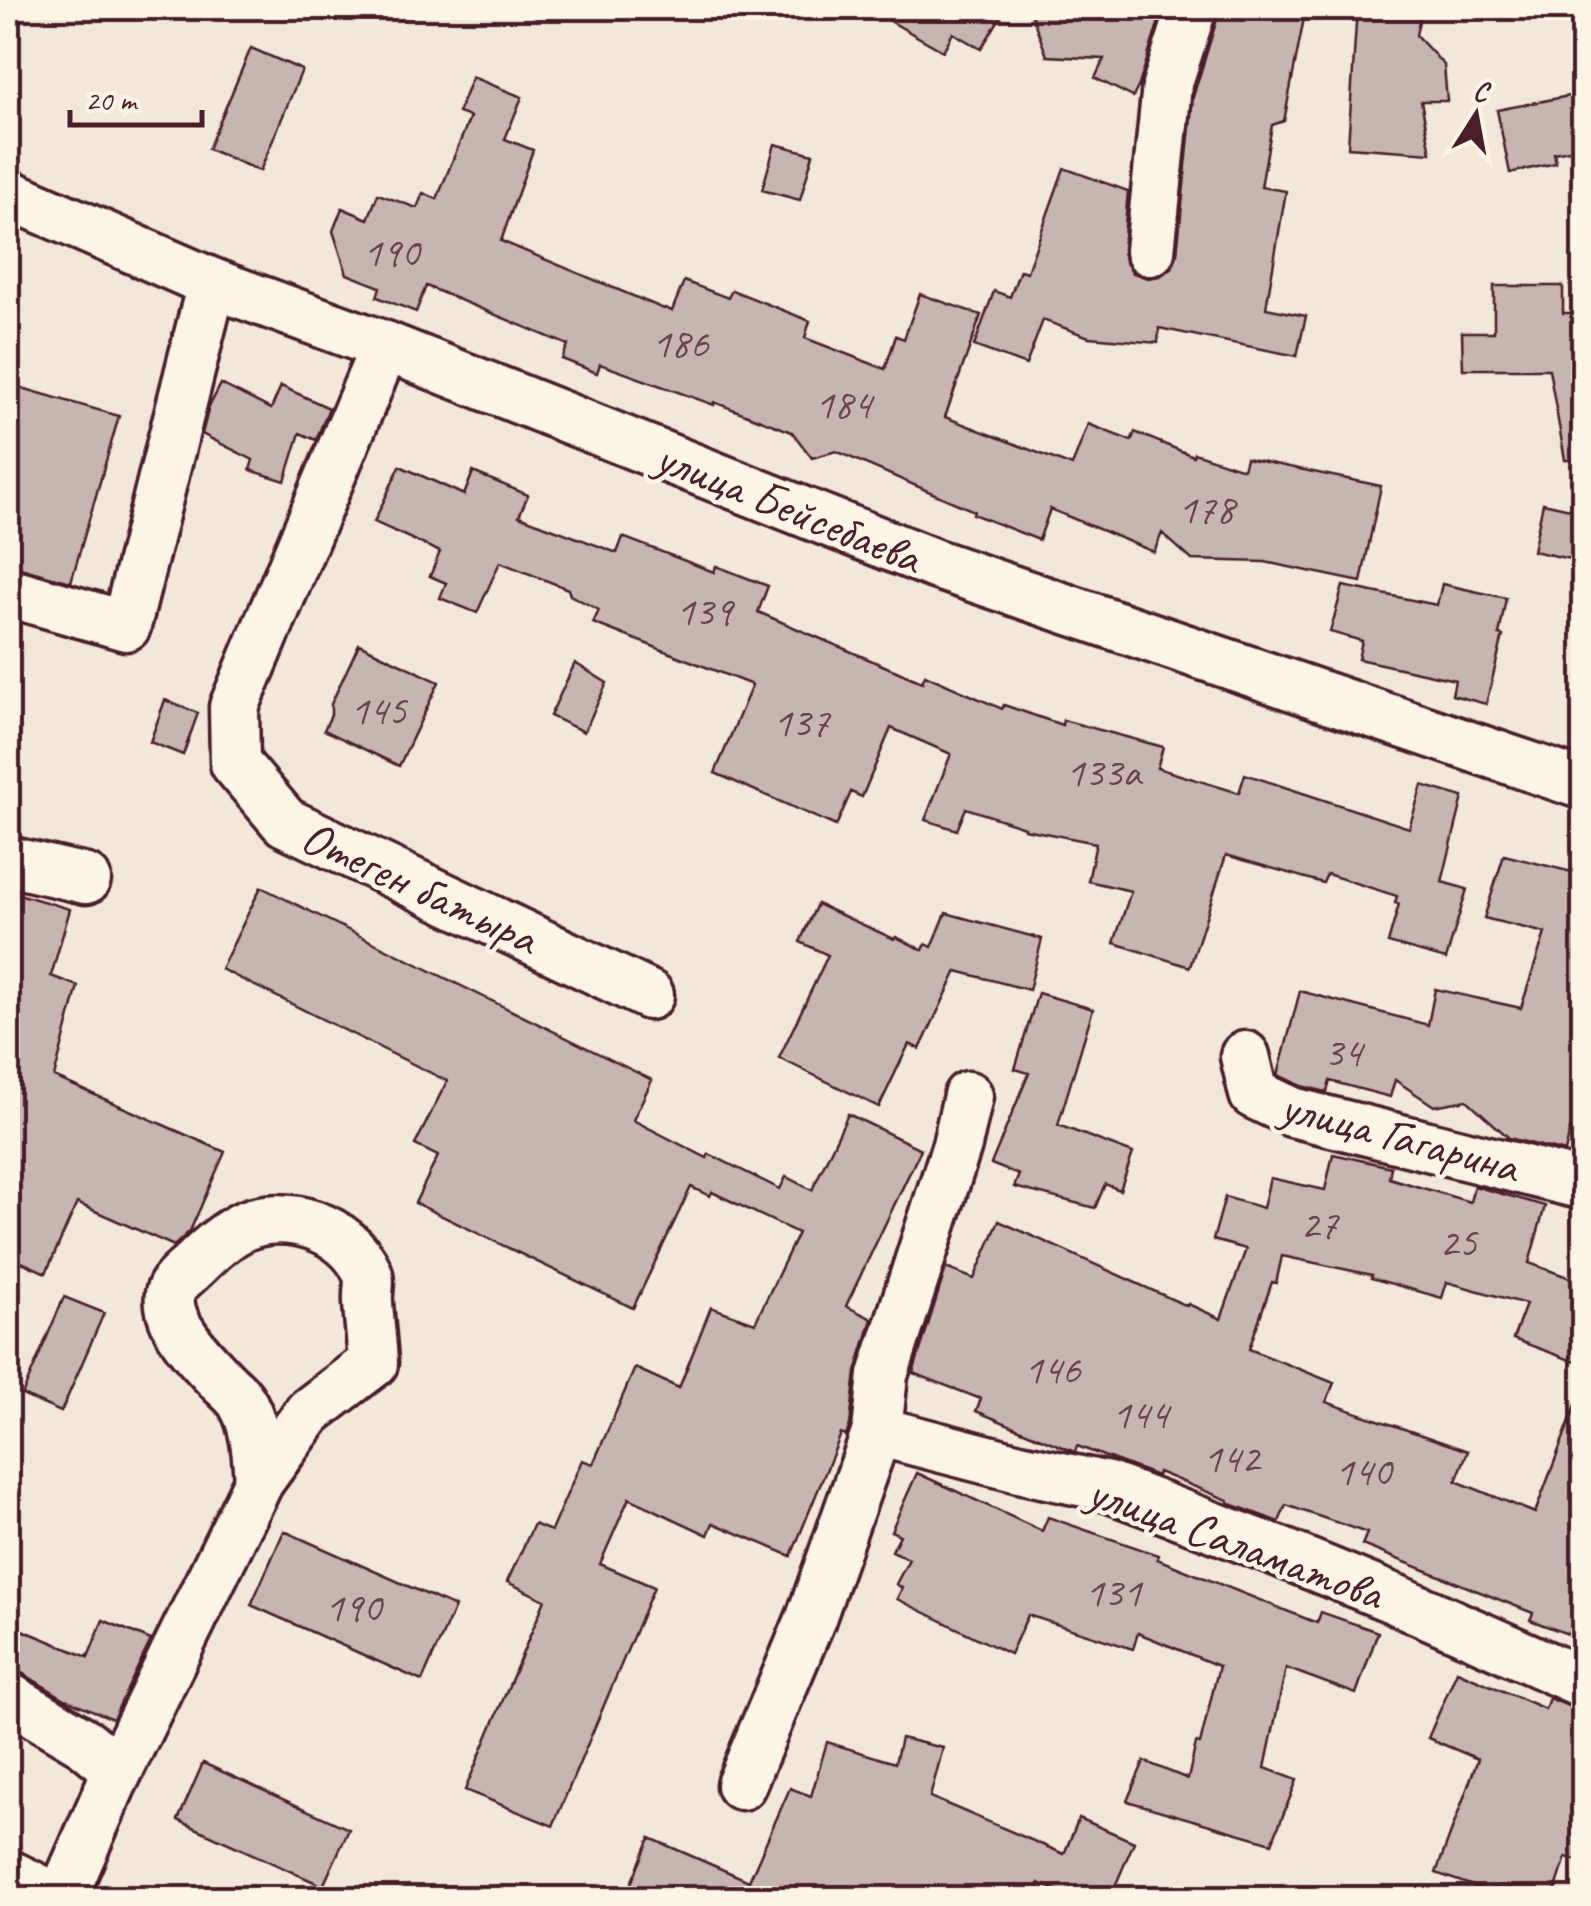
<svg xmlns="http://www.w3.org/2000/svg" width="1591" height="1906" font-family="Caveat,sans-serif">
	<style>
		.building { fill: #c7b6af; stroke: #4a1f2b; stroke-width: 2.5 }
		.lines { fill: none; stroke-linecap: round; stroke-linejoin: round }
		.minor-casing { stroke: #4a1f2b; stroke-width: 55 }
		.major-casing { stroke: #4a1f2b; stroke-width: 62 }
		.minor { stroke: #fcf5e5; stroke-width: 48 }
		.major { stroke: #fcf5e5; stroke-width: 55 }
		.labels { text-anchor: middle; stroke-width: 9; stroke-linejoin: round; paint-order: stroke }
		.number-label { font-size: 42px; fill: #69454c }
		.street-label { font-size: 48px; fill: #4a1f2b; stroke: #fcf5e5 }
	</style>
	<rect width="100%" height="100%" fill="#f1e8da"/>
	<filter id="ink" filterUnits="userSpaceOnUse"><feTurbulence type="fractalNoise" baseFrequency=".01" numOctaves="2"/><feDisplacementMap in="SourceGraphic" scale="20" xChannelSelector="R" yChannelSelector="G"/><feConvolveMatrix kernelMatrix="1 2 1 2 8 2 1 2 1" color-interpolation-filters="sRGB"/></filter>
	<g filter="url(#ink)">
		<!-- building -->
		<g class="building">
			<path d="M867 8H1006L981 49 953 33 943 51Z"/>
			<path d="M1029 8H1163L1139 85 1133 97 1095 78 1104 59 1047 56Z"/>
			<path d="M1219 8H1306L1284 121 1272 125 1261 187 1286 191 1266 308 1306 316 1297 356 1159 328 1158 343 1089 337 1043 320 1026 365 974 346 994 291 1010 297 1020 270 1027 272 1064 168 1128 191 1123 249 1125 261 1133 273 1148 278 1160 276 1172 268 1177 254 1193 97 1218 16Z"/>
			<path d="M1357 8H1383L1420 16 1416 35 1444 65 1447 101H1421L1431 153 1348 147Z"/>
			<path d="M251 48 302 70 260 171 208 149Z"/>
			<path d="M472 77 522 97 505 139 533 150 501 241 664 309 665 308 672 311 684 281 728 298 732 290 810 321 805 338 885 369 896 336 904 339 920 294 981 315 945 417 1072 466 1088 424 1131 441 1135 432 1193 456 1194 453 1243 469 1246 458 1381 486 1361 582 1265 562 1192 560 1162 533 1154 552 1050 509 1039 540 973 514 974 511 836 451 812 458 792 432 714 402V405L600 364 597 373 562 359 568 345 426 286 416 312 377 297 380 287 347 274 333 231 342 208 368 219 378 194 417 208 423 193 437 199 470 117 458 113Z"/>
			<path d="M1574 95 1584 147 1554 153 1556 163 1510 173 1497 110Z"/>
			<path d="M775 144 813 154 800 200 762 190Z"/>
			<path d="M1494 286H1563V313H1584V459L1565 460 1549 369H1463L1462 332H1494Z"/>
			<path d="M8 384 119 416 71 582 8 565Z"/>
			<path d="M221 384 271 409 281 386 329 408 316 440 300 433 285 481 250 470 253 460 202 434 209 407Z"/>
			<path d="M400 466 464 495 473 472 528 495 519 516 617 553 623 537 714 572 716 566 768 586 758 612 922 682 925 675 1002 709 1004 705 1062 725 1063 720 1163 747 1157 768 1239 793 1245 774 1409 828 1422 785 1463 797 1442 882 1467 889 1446 959 1388 943 1399 904 1395 903 1397 896 1327 874 1323 883 1226 855 1190 967 1114 943 1131 891 1088 881 1096 843 1024 829V827L966 808 957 830 925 820 951 754 891 728 862 797 851 792 836 826 715 773 752 685 593 623 599 610 570 595 568 589 500 562 477 613 440 598 446 583 430 576 440 552 374 522Z"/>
			<path d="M1543 503 1584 512V562L1533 551Z"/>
			<path d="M1442 584 1506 598 1499 635 1503 636 1486 704 1452 695 1455 680 1358 659 1362 641 1330 632 1343 586 1437 605Z"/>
			<path d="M359 644 439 682 399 766 324 730 331 715V704Z"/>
			<path d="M575 663 607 683 584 732 550 716Z"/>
			<path d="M165 700 198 713 183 755 150 742Z"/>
			<path d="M1504 855 1584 875V1071L1565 1152 1509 1138 1467 1100 1434 1106 1395 1080 1390 1097 1330 1081 1327 1092 1301 1086 1278 1075 1300 991 1428 1025 1435 989 1521 1008 1545 933 1484 918Z"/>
			<path d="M261 887 652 1080 633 1120 707 1158 709 1154 780 1189 786 1177 812 1190 848 1114 921 1149 846 1306 872 1319 856 1372 850 1425 846 1436 841 1434 791 1556 713 1523 708 1535 629 1498 600 1564 654 1587 553 1826 465 1790 545 1600 507 1582 534 1524 551 1531 582 1460 593 1464 635 1368 679 1388 711 1307 755 1323 798 1233 712 1192 710 1196 691 1187 633 1308 415 1203 438 1156 415 1145 447 1081 221 969Z"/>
			<path d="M8 891 70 909 51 976 78 986 54 1077 225 1152 190 1231 174 1246 77 1203 46 1273 8 1256Z"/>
			<path d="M817 904 894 939 896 937 923 950 926 944 932 947 946 913 1042 939 1029 990 957 971 920 1049 909 1044 879 1107 779 1058 828 955 800 942Z"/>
			<path d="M1038 993 1093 1009 1058 1125 1133 1153 1120 1190 1105 1184 1095 1208 1014 1187 1019 1175 991 1164 1029 1073 1015 1069Z"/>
			<path d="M1333 1154 1391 1167 1389 1178 1470 1202 1474 1186 1545 1206 1529 1263 1584 1283V1365L1513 1339 1526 1304 1447 1282 1442 1298 1371 1278 1372 1275 1282 1256 1276 1283 1272 1282 1249 1349 1334 1383 1326 1402 1468 1451 1456 1481 1535 1513 1580 1394 1584 1395V1640L1530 1620 1533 1613 1362 1545 1367 1533 1286 1505 1279 1522 1228 1503V1500L1158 1472 1157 1476 1077 1446 1075 1452 1072 1451 976 1411 981 1399 913 1373 946 1268 974 1279 999 1221 1187 1306 1188 1304 1221 1319 1246 1249 1213 1240 1225 1197 1263 1208 1270 1178 1325 1190Z"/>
			<path d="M64 1297 104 1313 61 1412 22 1395Z"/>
			<path d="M917 1473 1042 1531 1048 1517 1158 1555 1157 1559 1317 1623 1321 1612 1378 1632 1356 1694 1286 1668 1265 1768 1297 1780 1272 1843 1127 1801 1144 1761 1188 1779 1196 1743 1200 1744 1219 1666 1138 1633 1133 1649 1028 1615 1010 1654 897 1599 902 1588 896 1584 909 1559 892 1551 900 1535 891 1531Z"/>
			<path d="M284 1531 455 1607 422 1681 251 1605Z"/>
			<path d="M103 1620 151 1640 113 1719 65 1699 22 1673 8 1670V1658L20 1629 88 1657Z"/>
			<path d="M1457 1671 1545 1709 1549 1698 1573 1708 1584 1710V1863L1566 1857 1553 1898H1542L1502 1886 1484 1890 1436 1873 1478 1759 1428 1738Z"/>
			<path d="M901 1738 943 1748 930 1797 1064 1854 1079 1818 1134 1842 1110 1898H1076L1039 1883 1037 1898H625L650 1838 749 1881 790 1788 811 1796 827 1742 895 1763Z"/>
			<path d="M203 1763 349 1829 323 1886 178 1820Z"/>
		</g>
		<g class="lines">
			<!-- minor casing -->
			<g class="minor-casing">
				<g id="minor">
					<path d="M8 194 212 283 385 346 935 564 1584 785"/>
					<path d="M1150 251 1167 85 1192 8"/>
					<path d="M385 346 234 707 235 763 285 822 649 995"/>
					<path d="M8 592 126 626 212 283"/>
					<path d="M8 861 86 879"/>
					<path d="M1245 1056 1254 1094 1292 1112 1584 1185"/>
					<path d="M877 1431 1019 1468 1108 1487 1275 1550 1395 1599 1584 1683"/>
					<path d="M8 1697 85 1743 118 1770"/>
					<path d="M741 1785 811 1618 877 1431 883 1375 957 1145 968 1096"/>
					<path d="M62 1898 111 1785 259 1481 309 1412 373 1363C372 1342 369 1322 368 1302 367 1292 371 1280 367 1272 348 1227 285 1207 242 1227 224 1236 208 1251 194 1265 186 1273 172 1282 170 1294 165 1325 204 1362 224 1383 231 1390 240 1397 244 1406 256 1429 257 1455 259 1481"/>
				</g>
			</g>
			<!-- major casing -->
			<g class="major-casing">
				<path id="major" d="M8 1878 49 1898"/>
			</g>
			<!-- minor -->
			<use href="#minor" class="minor"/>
			<!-- major -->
			<use href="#major" class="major"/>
		</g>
	</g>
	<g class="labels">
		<!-- number labels -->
		<g class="number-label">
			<text x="391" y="266">190</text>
			<text x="680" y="357">186</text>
			<text x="843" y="418">184</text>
			<text x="1206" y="523">178</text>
			<text x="704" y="625">139</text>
			<text x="378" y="724">145</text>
			<text x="801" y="736">137</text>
			<text x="1103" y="786">133а</text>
			<text x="1343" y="1066">34</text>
			<text x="1319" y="1238">27</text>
			<text x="1458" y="1256">25</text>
			<text x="1052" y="1383">146</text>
			<text x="1140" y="1428">144</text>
			<text x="1231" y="1472">142</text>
			<text x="1363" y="1485">140</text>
			<text x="1113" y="1606">131</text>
			<text x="353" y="1621">190</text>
		</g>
		<!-- street labels -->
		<g class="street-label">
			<text transform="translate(789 506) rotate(22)" y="17">улица Бейсебаева</text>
			<text transform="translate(420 886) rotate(25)" y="17">Отеген батыра</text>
			<text transform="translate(1400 1135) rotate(15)" y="17">улица Гагарина</text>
			<text transform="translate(1236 1541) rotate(20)" y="17">улица Саламатова</text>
		</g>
	</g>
	<!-- margin -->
	<rect width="1591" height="1906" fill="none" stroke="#fcf5e5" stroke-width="40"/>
	<rect x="20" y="20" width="1551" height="1866" fill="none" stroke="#4a1f2b" stroke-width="4" filter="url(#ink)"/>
	<!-- north arrow -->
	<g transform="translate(1476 115) rotate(11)" stroke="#fcf5e5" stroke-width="8" paint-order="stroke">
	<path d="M0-8L18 38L0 25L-18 38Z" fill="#4a1f2b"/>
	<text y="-15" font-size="28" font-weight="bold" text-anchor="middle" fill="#4a1f2b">С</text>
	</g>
	<!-- scale -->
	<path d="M70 110v15h132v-15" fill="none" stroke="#4a1f2b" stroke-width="5"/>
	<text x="85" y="110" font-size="30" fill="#4a1f2b" stroke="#fcf5e5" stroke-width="8" paint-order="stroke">20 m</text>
</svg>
